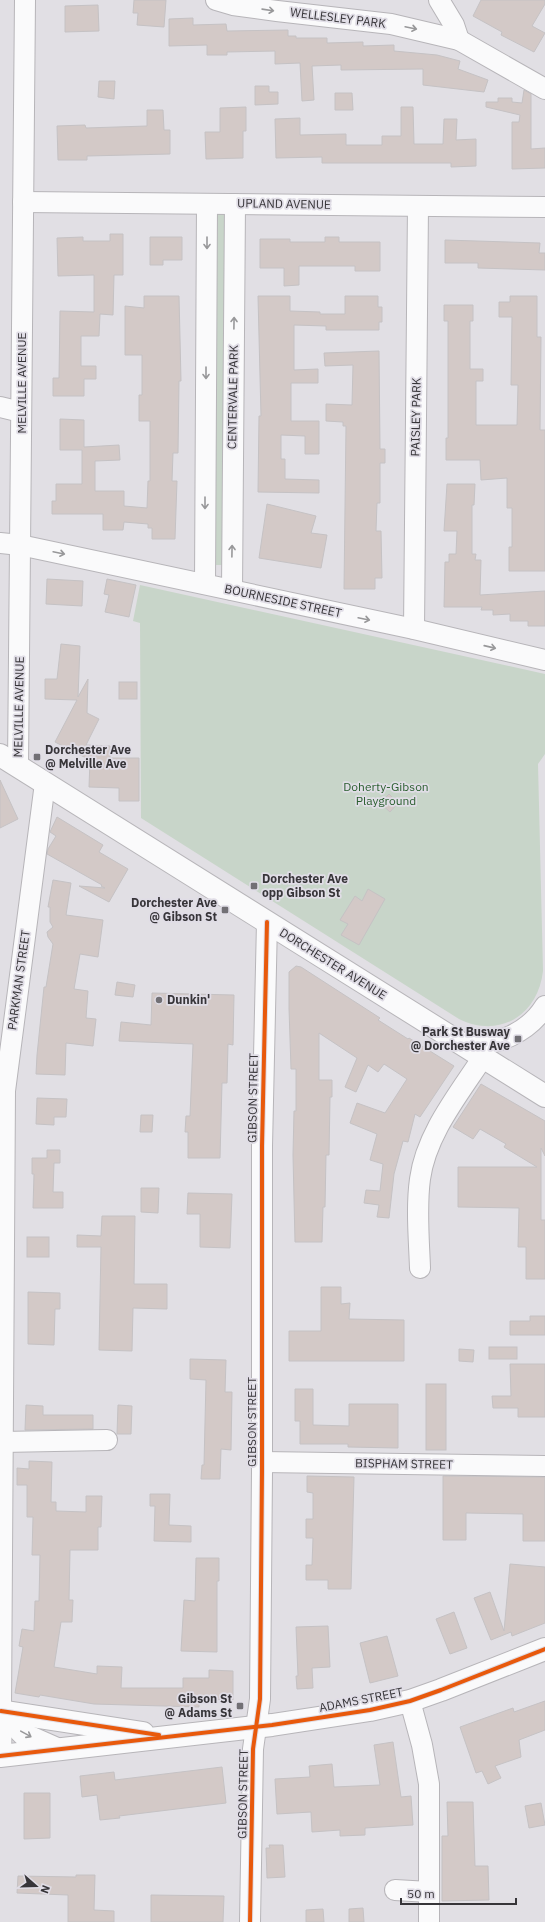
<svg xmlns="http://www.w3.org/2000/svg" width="545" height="1922" font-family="'IBM Plex Sans',sans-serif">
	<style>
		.green { fill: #c8d5c9 }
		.building { fill: #d3c9c7; stroke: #c5c2c4 }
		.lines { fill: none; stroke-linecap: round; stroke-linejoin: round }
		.minor-casing { stroke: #b7b5b9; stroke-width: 22 }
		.major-casing { stroke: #b7b5b9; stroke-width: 24 }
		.minor { stroke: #fafafb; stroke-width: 20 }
		.major { stroke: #fafafb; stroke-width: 22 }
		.cycleway-casing { stroke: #e0dde6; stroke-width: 6 }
		.cycleway { stroke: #e8590c; stroke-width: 4 }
		.oneway { stroke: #98989a }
		.poi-dot { fill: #727075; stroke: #e0dde6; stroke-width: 1.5 }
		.labels { text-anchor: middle; stroke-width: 3.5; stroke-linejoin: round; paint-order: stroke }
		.street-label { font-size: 12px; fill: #373539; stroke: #e0dde6 }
		.poi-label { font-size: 12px; font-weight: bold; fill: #373539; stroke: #e0dde6; text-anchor: start }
		.park-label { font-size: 12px; fill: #295e2e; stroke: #e0dde6 }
	</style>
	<rect width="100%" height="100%" fill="#e1dfe4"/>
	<!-- green -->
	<g class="green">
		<path d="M218 214 226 215 223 565H214L215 216Z"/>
		<path d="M140 585 545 674V754L538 764 543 971C538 1015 500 1039 459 1019L141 818 140 623 133 621Z"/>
	</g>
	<!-- building -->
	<g class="building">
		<path d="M134 0H166L164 27 137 25 138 13H133Z"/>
		<path d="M481 0H545V4L532 26 545 33 534 52 501 35 502 32 473 16Z"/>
		<path d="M98 5 99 31 65 32V6Z"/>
		<path d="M193 18V25L226 24 227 31 288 30V36H296V38H327V43L363 42V46L394 45V51L437 55 460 61 458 69 488 80 484 92 423 85V69L341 70V65L312 66 314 100 302 101 300 63 275 64V51L227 52V55H207V45L169 46V19Z"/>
		<path d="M99 81H115L114 99 98 97Z"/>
		<path d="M255 86H269V92H278V104L255 105Z"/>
		<path d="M524 90 531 94V149L545 148V168L512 169V122H519L520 115 486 107V102H498V98H512V102L522 103Z"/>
		<path d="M335 93H352L353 110H335Z"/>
		<path d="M246 107V131H243V158L206 159 205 132H220V108Z"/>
		<path d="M401 107H413L414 144H443L444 119H457L456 140 476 139V166L451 167V163H322V157L276 158 275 119 300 118V135L346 134V145H382V136H401Z"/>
		<path d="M147 110H163L164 130H170V154L87 156V160H58L57 126 85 125 86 128 147 126Z"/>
		<path d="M110 234H123V275H114L113 315 100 314 99 336H81V366H96V379H84V396H53V378H59L60 311 94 312V275L58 276 57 238 83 237V241H110Z"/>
		<path d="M150 237H182V260H163V265H150Z"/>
		<path d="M325 237H339V242H380V271H355V266H299V285L284 286V268H260V239H290V242H325Z"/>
		<path d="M445 240 540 243 539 253H545V270L478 268V263H445Z"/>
		<path d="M144 296H179L181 381H179L178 453H173L172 481H177L175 539H152V528H148V524L124 522 123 530H103V514H52V501H56V484H82V450H60V419L84 420V447L119 445 120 460 95 461V491H124V506L147 508 148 481H150V421H139V395H142V355H125V306L144 308Z"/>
		<path d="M258 296H290V311L320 312V314H345V296H378V307H382V322H379V330H326V326L294 325V370L318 369V383H291V421H319V454H305V436L281 435V459H285V479L319 480V493L258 492 259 416H261Z"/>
		<path d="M510 296H537V337H541L540 430H545V571H509V547H512V508H507V478L481 480 480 460H446V438H448V321H444V305H473V321H470V369H483V381H476V425H517L518 385H511L512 317H499V302H510Z"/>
		<path d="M379 351 380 449H385V463H380V503H377L376 531H381L382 578H375V589H344L346 426H343V422L326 421V404L352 405 353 365 325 366 324 353Z"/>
		<path d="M447 484H475L474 505H472V554H476L475 560H481L480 595 545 591V626H528V621H510V614L493 615V610H481L482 607H444L445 562H449V554H456L457 531H444Z"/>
		<path d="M267 504 316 516 311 533 327 535 321 568 259 558Z"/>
		<path d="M47 579 83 581 82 606 46 604Z"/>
		<path d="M107 579 136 585 129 617 105 612 109 595 104 594Z"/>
		<path d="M61 644 80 646 78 697 88 679 87 713 99 719 86 745 110 746V758H139V801H119V788L89 787 90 760 55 742 77 700 45 699V679H57Z"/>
		<rect x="119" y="682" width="18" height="17"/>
		<path d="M0 780 18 819 0 828Z"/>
		<path d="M389 794 398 803 390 812 380 803Z"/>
		<path d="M57 817 103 845 99 852 128 869 109 902 79 886 105 888 101 886 102 885 47 854 48 849 56 836 50 832Z"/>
		<path d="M53 880 71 883 66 915 103 920 98 957 80 954 74 989 88 991 86 1018 96 1019 93 1046 66 1043 65 1075 36 1074 37 1055 44 987H46L53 944 48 937 47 932 53 927 50 922V907H48Z"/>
		<path d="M368 889 385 899 359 945 341 935 348 924 340 920 355 896 362 901Z"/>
		<path d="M296 966 301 967 380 1018 378 1020 408 1039 409 1038 454 1066 420 1117 415 1114 408 1142 403 1141 394 1174 389 1218 377 1217 379 1205 364 1203 366 1190 380 1191 383 1164 370 1160 377 1134 350 1123 357 1103 385 1113 407 1079 384 1064 378 1072 368 1065 356 1092 345 1087 357 1058 319 1033V1080H332V1097H330L329 1155H326L325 1207H323L322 1242H295L293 1155 294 1111H296V1069H291L289 1008V972Z"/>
		<path d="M117 982 135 985 133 997 115 995Z"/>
		<path d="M152 993 234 995 233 1045 228 1044 227 1083H222L220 1158H188V1132H185L186 1116H190L193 1044 119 1041 121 1022 151 1025Z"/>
		<path d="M481 1084 545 1121V1156L541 1148V1220H545V1279H526V1247H518L519 1208 458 1207V1167H537L504 1147 506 1144 480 1129 473 1139 453 1127Z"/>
		<path d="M37 1098 67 1099 66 1117H54V1125L36 1124Z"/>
		<path d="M141 1115H153L152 1132H140Z"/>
		<path d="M47 1150H60V1163H54L53 1192H63V1208H33L34 1174H32V1158H47Z"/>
		<path d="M141 1188H159L158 1213 141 1212Z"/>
		<path d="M188 1193 232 1194 230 1248 200 1247V1214H187Z"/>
		<path d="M102 1216H135L134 1284H167V1309L133 1308 132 1351 99 1350 101 1247H77V1235L101 1236Z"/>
		<rect x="27" y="1237" width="22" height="20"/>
		<path d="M321 1287H341V1304L350 1303 349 1319 404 1320V1361H289V1331H321Z"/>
		<path d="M28 1292 60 1293V1309H55L54 1345 28 1344Z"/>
		<path d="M530 1316H545V1335H510V1321H530Z"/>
		<rect x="489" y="1347" width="28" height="12"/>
		<path d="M459 1349 474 1350 473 1362 459 1361Z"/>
		<path d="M190 1359 226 1360 225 1392H232L231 1450 221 1449 220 1479H201L202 1465H204L206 1380 190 1379Z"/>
		<path d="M510 1364H545V1417H518V1408H493L492 1396H511Z"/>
		<rect x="426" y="1384" width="20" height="66"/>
		<path d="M295 1389H313V1425L349 1426V1404H398V1448L348 1447V1444H300V1421H295Z"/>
		<path d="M26 1405 43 1406V1415H93V1429L25 1430Z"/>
		<path d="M118 1405 132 1406 131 1434H117Z"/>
		<path d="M29 1461 52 1462 51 1502H56V1511L86 1512V1496H102L101 1527H98V1550H70L69 1600H73L72 1622H61L54 1667 97 1674V1666L122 1667 121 1688H183V1678H209V1670L233 1671V1700L199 1699V1707L94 1704 40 1695 39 1697 15 1693 23 1647 19 1646 22 1629 34 1631 35 1601H39L40 1555H32L33 1517H27V1485H17V1468L29 1469Z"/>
		<path d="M307 1476 354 1477 351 1589H328V1580H306V1565H312L313 1538H306V1519H313V1493L307 1492Z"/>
		<path d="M443 1476 545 1477V1541H523V1514L466 1513V1540H443Z"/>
		<path d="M150 1494H170L169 1525 191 1526V1542L154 1541 155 1506H150Z"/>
		<path d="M196 1558H219V1581H217V1652L181 1651 184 1600 195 1601Z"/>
		<path d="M510 1564 545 1567V1623L512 1636 511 1632 491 1640 474 1598 490 1592 504 1631Z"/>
		<path d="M454 1612 467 1648 450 1654 436 1619Z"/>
		<path d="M328 1626 330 1667 312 1668 313 1688 297 1689 296 1676H298L296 1627Z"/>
		<path d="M387 1636 398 1676 370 1683 360 1643Z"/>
		<path d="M545 1701V1730L519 1740 521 1757 495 1766 501 1778 488 1784 482 1771 476 1773 460 1727 513 1708 514 1712Z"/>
		<path d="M393 1742 401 1797 411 1796 413 1825 365 1828V1835L340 1836V1830L312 1832 311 1812 277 1814 275 1779 310 1777 309 1766 332 1764 334 1787 380 1785 374 1745Z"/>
		<path d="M222 1767 226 1803 119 1816 120 1818 100 1820 97 1795 82 1797 80 1776 114 1772 115 1780Z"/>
		<path d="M24 1793H50V1838L24 1839Z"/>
		<path d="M447 1802H473L475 1866H488L489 1900 442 1901V1836H448Z"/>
		<path d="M541 1803 545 1825 529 1828 525 1806Z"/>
		<path d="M269 1845H283L285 1877 267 1878 266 1848H270Z"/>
		<path d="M76 1875H95L94 1910 114 1911V1922H68V1895L17 1893 18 1876 76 1877Z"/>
		<path d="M151 1895 224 1896 223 1922H151Z"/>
		<path d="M363 1908 364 1922H349V1909Z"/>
		<path d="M323 1909 324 1922H306V1910Z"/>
	</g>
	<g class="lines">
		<!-- minor casing -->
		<g class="minor-casing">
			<g id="minor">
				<path d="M216 0 233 5 277 11 391 24 459 40 545 89"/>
				<path d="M439 0 454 25 459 40"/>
				<path d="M23 202 545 207"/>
				<path d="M0 407 21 412"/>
				<path d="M0 543 20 545 414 629 545 660"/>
				<path d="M205 584 207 204"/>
				<path d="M232 590 235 204"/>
				<path d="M414 629 418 206"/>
				<path d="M18 766 25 0"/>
				<path d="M468 1048C498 1043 528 1034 545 1006"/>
				<path d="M420 1268C419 1239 416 1208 420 1179 426 1134 459 1094 483 1057"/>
				<path d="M2 1442 107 1440"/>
				<path d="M262 1462 545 1466"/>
				<path d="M410 1701 422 1745 429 1784V1922"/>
				<path d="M1 1711 5 1091 45 783"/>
				<path d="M395 1890 429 1892"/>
				<path d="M250 1922 253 1749 260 1699 262 1472V1146L267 922"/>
			</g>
		</g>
		<!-- major casing -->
		<g class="major-casing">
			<g id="major">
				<path d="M0 755 545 1096"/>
				<path d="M0 1711 143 1733"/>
				<path d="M1 1711 23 1734 57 1749"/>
				<path d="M0 1755 1 1711"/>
				<path d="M0 1756 272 1725 370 1710 410 1701 441 1690 545 1649"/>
			</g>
		</g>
		<!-- minor -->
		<use href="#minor" class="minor"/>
		<!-- major -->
		<use href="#major" class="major"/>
		<!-- cycleway casing -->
		<g class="cycleway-casing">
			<g id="cycleway">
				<path d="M1 1711 159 1735"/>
				<path d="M0 1756 272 1725 370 1710 410 1701 441 1690 545 1649"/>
				<path d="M250 1922 253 1749 260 1699 262 1472V1146L267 922"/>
			</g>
		</g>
		<!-- cycleway -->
		<use href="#cycleway" class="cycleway"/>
	</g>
	<!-- one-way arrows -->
	<defs><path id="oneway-shaft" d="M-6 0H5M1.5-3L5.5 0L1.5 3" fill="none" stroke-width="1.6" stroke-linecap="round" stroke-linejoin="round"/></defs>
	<g class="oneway">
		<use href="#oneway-shaft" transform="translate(268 10) rotate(8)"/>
		<use href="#oneway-shaft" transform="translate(411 28) rotate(12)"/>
		<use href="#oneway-shaft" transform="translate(207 243) rotate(90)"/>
		<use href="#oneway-shaft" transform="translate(234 323) rotate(-89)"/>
		<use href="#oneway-shaft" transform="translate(206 373) rotate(90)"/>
		<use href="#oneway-shaft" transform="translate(205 503) rotate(90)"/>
		<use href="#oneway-shaft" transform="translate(232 551) rotate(-89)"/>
		<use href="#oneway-shaft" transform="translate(59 553) rotate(12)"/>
		<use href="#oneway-shaft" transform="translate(364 619) rotate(12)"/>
		<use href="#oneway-shaft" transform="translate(490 647) rotate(13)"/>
		<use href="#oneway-shaft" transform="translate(26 1734) rotate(29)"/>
	</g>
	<!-- markers -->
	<g class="poi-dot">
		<rect x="33" y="753" width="8" height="8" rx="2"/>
		<rect x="250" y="882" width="8" height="8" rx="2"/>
		<rect x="221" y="906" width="8" height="8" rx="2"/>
		<circle cx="159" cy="1000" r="4"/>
		<rect x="514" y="1035" width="8" height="8" rx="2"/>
		<rect x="236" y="1702" width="8" height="8" rx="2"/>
	</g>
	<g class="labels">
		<!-- street labels -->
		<g class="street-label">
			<text transform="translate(338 18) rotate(7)" y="4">WELLESLEY PARK</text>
			<text transform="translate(284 204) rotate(1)" y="4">UPLAND AVENUE</text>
			<text transform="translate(22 383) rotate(-90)" y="4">MELVILLE AVENUE</text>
			<text transform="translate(233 397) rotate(-89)" y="4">CENTERVALE PARK</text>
			<text transform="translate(416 417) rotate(-89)" y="4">PAISLEY PARK</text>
			<text transform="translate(283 601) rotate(12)" y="4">BOURNESIDE STREET</text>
			<text transform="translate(19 707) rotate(-89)" y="4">MELVILLE AVENUE</text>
			<text transform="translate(333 964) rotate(32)" y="4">DORCHESTER AVENUE</text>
			<text transform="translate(19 980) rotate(-82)" y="4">PARKMAN STREET</text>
			<text transform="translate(253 1098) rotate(-89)" y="4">GIBSON STREET</text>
			<text transform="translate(252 1422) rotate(-90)" y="4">GIBSON STREET</text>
			<text transform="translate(404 1464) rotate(1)" y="4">BISPHAM STREET</text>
			<text transform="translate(361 1700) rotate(-11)" y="4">ADAMS STREET</text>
			<text transform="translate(243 1794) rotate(-89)" y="4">GIBSON STREET</text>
		</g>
		<!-- poi labels -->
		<g class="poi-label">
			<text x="45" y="754">Dorchester Ave<tspan x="45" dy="14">@ Melville Ave</tspan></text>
			<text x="262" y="883">Dorchester Ave<tspan x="262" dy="14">opp Gibson St</tspan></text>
			<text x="217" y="907" text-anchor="end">Dorchester Ave<tspan x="217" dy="14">@ Gibson St</tspan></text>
			<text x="167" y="1004">Dunkin'</text>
			<text x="510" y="1036" text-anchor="end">Park St Busway<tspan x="510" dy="14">@ Dorchester Ave</tspan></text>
			<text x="232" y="1703" text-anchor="end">Gibson St<tspan x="232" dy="14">@ Adams St</tspan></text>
		</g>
		<!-- park labels -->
		<g class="park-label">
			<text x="386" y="791">Doherty-Gibson<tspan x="386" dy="14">Playground</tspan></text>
		</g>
	</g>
	<!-- north arrow -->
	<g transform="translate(36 1886) rotate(110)" stroke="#e0dde6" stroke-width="3" paint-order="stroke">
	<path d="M0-3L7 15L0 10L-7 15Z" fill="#373539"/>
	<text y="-6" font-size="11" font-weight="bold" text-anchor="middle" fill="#373539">N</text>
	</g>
	<!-- scale -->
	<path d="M401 1898v6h115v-6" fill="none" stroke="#373539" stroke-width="2"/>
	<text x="407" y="1898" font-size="12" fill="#373539" stroke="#e0dde6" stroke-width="3" paint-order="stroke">50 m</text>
</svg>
